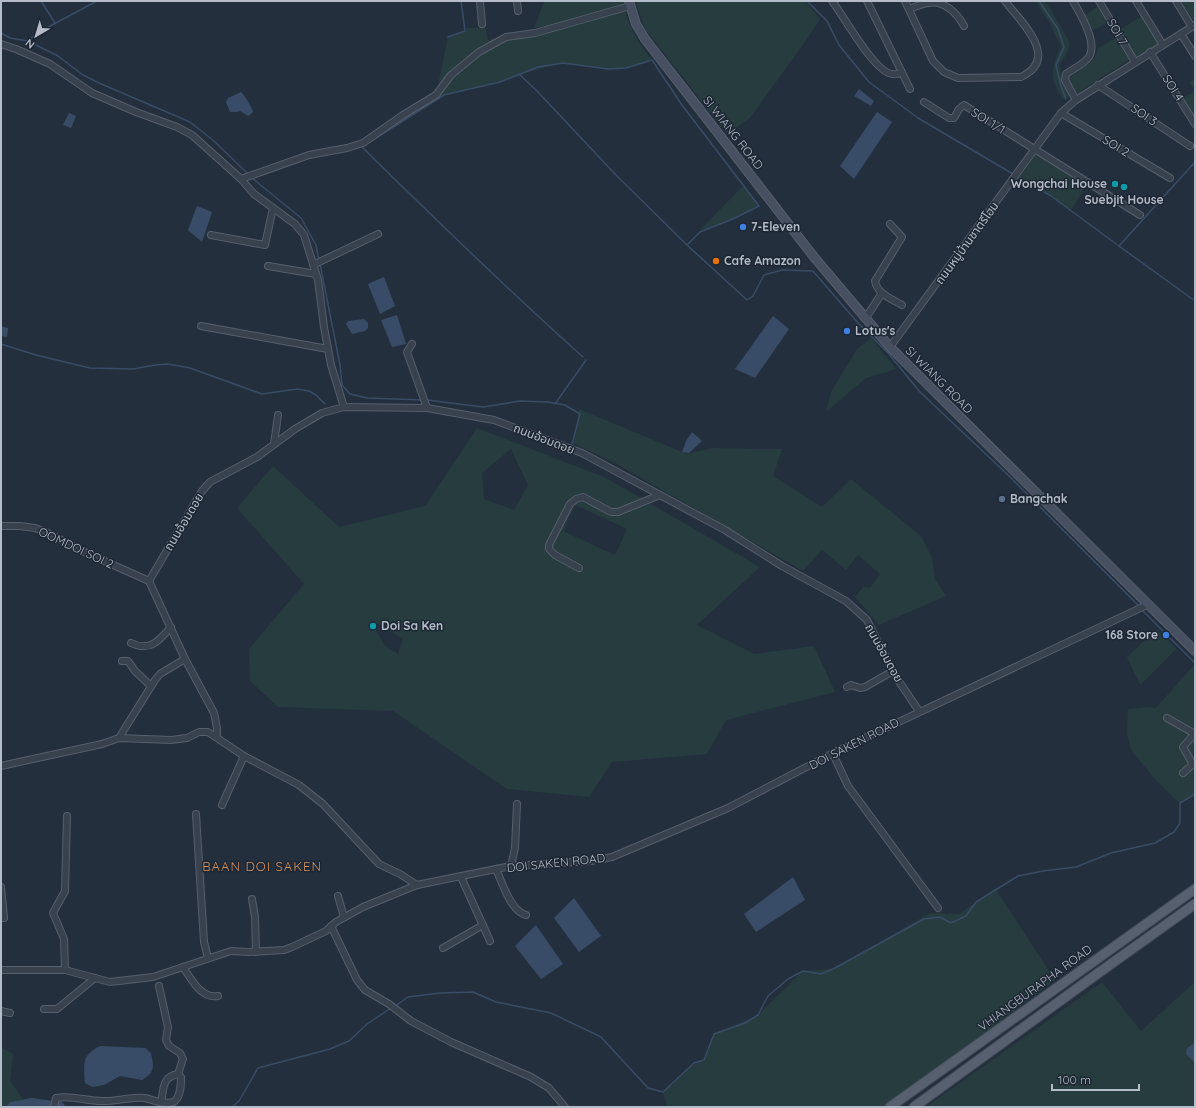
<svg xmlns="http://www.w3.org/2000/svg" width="1196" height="1108" font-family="Quicksand,'Noto Sans Thai',sans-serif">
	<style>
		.green { fill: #263c3f; fill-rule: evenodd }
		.water { fill: #394c67 }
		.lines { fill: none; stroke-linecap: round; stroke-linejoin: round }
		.stream { stroke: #394c67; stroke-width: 1.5 }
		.river { stroke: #394c67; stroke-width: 10 }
		.minor-casing { stroke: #565f6c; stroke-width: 8 }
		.secondary-casing { stroke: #565f6c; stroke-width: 10 }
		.primary-casing { stroke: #414a57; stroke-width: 11 }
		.minor { stroke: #38414e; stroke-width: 6 }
		.secondary { stroke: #465061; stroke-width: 8 }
		.primary { stroke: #56606e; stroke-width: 9 }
		.culture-dot { fill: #0f9aa8; stroke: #1d2633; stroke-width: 1.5 }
		.shop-dot { fill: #3f7fe0; stroke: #1d2633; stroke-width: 1.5 }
		.food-dot { fill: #e8710a; stroke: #1d2633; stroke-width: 1.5 }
		.service-dot { fill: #5c6f8a; stroke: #1d2633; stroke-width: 1.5 }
		.labels { text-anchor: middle; stroke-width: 3; stroke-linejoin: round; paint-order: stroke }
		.street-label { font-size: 12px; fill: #b4bcc9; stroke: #1d2633 }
		.poi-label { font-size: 12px; font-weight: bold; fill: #b4bcc9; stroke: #1d2633; text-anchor: start }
		.neighbourhood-label { font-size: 13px; letter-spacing: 1px; fill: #d59563; stroke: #1d2633 }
	</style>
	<rect width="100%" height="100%" fill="#242f3e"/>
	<!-- green -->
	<g class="green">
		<path d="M546 1H623L624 4 559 23 534 28 544 2Z"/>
		<path d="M636 1H805L820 19 807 39 750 118 727 134 646 30 639 12Z"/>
		<path d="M1035 1H1044L1047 4 1070 43 1066 55 1059 65 1062 77 1071 95 1064 99C1048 81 1052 66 1061 47L1050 23Z"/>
		<path d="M1181 1H1195V19L1193 20Z"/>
		<path d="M1097 7 1107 23 1093 30 1084 16Z"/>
		<path d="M625 10C630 30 639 44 652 60L626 68 608 69 563 63 519 74 500 82 444 95H436L448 37 465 31 467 28 485 27 488 40 521 31 526 38Z"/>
		<path d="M1142 16 1159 45 1136 59 1119 30Z"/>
		<path d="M1116 38 1129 60 1079 92H1077L1070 82 1069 79C1079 68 1096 64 1098 48Z"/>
		<path d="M1195 78V119L1183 98 1195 91 1190 82Z"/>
		<path d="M1038 153 1086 185 1071 211 1051 196 1019 178 1036 154Z"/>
		<path d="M744 185 759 206 734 218 699 231Z"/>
		<path d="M871 338 896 369 866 378 826 412 831 392 857 349Z"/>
		<path d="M579 409 687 454 712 448 782 449 773 476 822 507 851 479 922 537 932 558 935 579 946 596 879 625 855 597 863 587 870 588 880 574 858 555 846 570 822 550 803 571 617 464 573 443Z"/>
		<path d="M477 428 604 477 760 567 697 625 754 654 814 646 835 692 726 720 707 754 612 762 589 797 507 789 393 711 278 707 250 681 249 649 304 584 237 508 273 466 339 527 425 506ZM511 449 528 485 514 510 484 499 482 473ZM575 505 627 529 615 555 563 531ZM370 619 403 639 398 654 385 646Z"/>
		<path d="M1157 629 1176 649 1140 685 1127 657Z"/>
		<path d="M1193 666 1195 669V794L1180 803 1177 801 1153 777 1131 750 1127 733 1128 709 1150 707 1156 708Z"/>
		<path d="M995 888 1055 980 886 1107H671L667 1106 663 1092 691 1066 704 1060 714 1034 758 1015 803 971 833 969 930 913 959 914Z"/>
		<path d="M1102 982 1141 1031 1195 982V1107H926Z"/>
		<path d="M1 1047 13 1054 10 1081 25 1102 16 1107H1Z"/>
	</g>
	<!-- water -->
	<g class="water">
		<path d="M859 89 874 101 871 106 854 96Z"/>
		<path d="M241 92C245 96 252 107 253 112L251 114 248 116 240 111 237 112H230L226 102 228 98Z"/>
		<path d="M877 112 892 122 854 179 840 166Z"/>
		<path d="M69 113 76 116 71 128 63 125Z"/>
		<path d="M197 206 212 212 202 242 188 230Z"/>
		<path d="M384 277 395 306 380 314 368 284Z"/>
		<path d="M397 315 406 344 392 347 381 320Z"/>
		<path d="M773 316 789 329 755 378 735 369Z"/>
		<path d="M364 319 368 323V328L365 331 352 334 346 324 348 321Z"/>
		<path d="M1 326 8 328 7 337 1 336Z"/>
		<path d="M692 432 702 441 689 453 682 452 686 441Z"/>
		<path d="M793 877 805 900 756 932 744 914Z"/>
		<path d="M574 898 601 936 579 952 554 918Z"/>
		<path d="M536 925 563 964 541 979 515 946Z"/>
		<path d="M1195 1043V1059L1194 1062 1186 1054 1187 1048Z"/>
		<path d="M100 1046 145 1048 151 1053C154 1068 155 1072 142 1080L120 1076 104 1085 92 1087 85 1083C84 1063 81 1056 100 1046Z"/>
	</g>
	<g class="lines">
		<!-- stream -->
		<g class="stream">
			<path d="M41 1 55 23"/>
			<path d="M97 1 37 33 28 41 58 56 83 75 99 83 190 122 214 141 248 174"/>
			<path d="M807 1 827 21 839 45 869 82 918 118 1013 174"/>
			<path d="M1039 1 1058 29 1064 47 1056 65 1061 86 1066 99"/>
			<path d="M1 33 10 38 28 41"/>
			<path d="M448 37 465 31 461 1"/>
			<path d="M368 143 444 95 500 82 538 67 563 63 608 69 626 68 652 60 682 105 759 206 735 218 700 232 687 245 616 175 537 91 519 74"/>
			<path d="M362 147C434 218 507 289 583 357"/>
			<path d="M1195 162 1119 246 1195 301"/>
			<path d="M1016 176 1051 196 1119 246"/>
			<path d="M252 178 301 218 316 245 319 261"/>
			<path d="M687 245 747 300 753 296 764 275 782 270 813 271 858 323 888 353 920 392 1008 475 1139 606"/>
			<path d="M320 264 340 365 342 385 350 394 367 398 423 400"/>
			<path d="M1 344 36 355 90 368 133 369 155 365 168 364 190 368 262 394 297 389 309 391 316 395 325 404"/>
			<path d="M427 400 483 407 520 401 548 402 565 405 580 414 572 444"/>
			<path d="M555 404 586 360"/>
			<path d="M1141 609 1195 663"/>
			<path d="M395 1006 408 997 440 993 473 992 496 1002 551 1013 601 1037 648 1088 663 1092 694 1063 704 1060 714 1034 745 1023 758 1015 768 996 788 979 803 971 821 974 833 969 924 919 940 917 951 923 966 916 976 902 1018 876 1043 871 1076 867 1111 853 1155 843 1174 832 1180 823V803L1195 794"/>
			<path d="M232 1107 239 1101 258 1068 330 1049 349 1041 367 1024 391 1008"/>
		</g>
		<!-- river -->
		<path class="river" d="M12 1107 32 1103 60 1107"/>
		<!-- minor casing -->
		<g class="minor-casing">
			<g id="minor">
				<path d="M480 1 482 24"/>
				<path d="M517 1 518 11"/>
				<path d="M832 1C844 16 874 72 892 74 895 75 899 73 902 73"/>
				<path d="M867 1 910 89"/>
				<path d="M905 1 933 61 944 72 958 78 1021 77C1061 58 1021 22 1005 1"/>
				<path d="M1073 1C1080 14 1098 42 1089 57 1084 64 1073 69 1066 74L1065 80 1076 100"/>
				<path d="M1099 1 1135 62"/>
				<path d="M1136 1 1163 45"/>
				<path d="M1176 1 1192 27"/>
				<path d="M909 9C915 7 921 4 928 3 944 0 957 13 964 26"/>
				<path d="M1181 34 1195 56"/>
				<path d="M1 44 16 49 50 64 92 93 136 112 177 127 192 135 241 179 254 194 295 224 304 235 318 280 324 327 331 365 344 407"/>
				<path d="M1150 52 1195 124"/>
				<path d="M1098 85 1190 146"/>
				<path d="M924 102 949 118H954L959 109 964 105 1140 215"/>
				<path d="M1061 113 1170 178"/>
				<path d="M241 179 309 155 347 148 363 143 403 115 436 95 451 75 479 52 506 37 535 33 630 6"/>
				<path d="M890 224 902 237 875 281C877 294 892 299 902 305"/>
				<path d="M211 235 265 245 273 208"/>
				<path d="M313 265 378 234"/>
				<path d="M268 266 316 274"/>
				<path d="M865 319 882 293"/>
				<path d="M201 326 328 349"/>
				<path d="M412 344 407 352 427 408"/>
				<path d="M890 347 1061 113 1076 100 1195 25"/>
				<path d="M274 444 278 415"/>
				<path d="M1 526H20L35 528 50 534 82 551 149 581"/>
				<path d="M579 568 555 555 549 549V545L570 504 576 499 583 497 611 512H618L660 495"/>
				<path d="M149 581 202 491 210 482 257 457 295 429 322 413 344 407 427 408 494 420 582 453 725 530 782 566 846 601 867 620 896 677 919 711"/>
				<path d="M149 581 185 659 214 713 217 728V737"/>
				<path d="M131 643C150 652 159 641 171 627"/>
				<path d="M122 661H128L135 671 151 686"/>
				<path d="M847 687 851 685 860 688 865 687 893 671"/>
				<path d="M1167 718 1195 734"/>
				<path d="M119 738 155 680 160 674 185 659"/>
				<path d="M833 754 848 786 938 908"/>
				<path d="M1 766 102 744 119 738 171 740 187 738 199 732H208L244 756 299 785 323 804 379 864 400 874 417 885"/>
				<path d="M1183 773 1191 766 1192 763 1183 747 1195 733"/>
				<path d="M222 805 244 756"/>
				<path d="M196 814 204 942 208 958"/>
				<path d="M511 866 515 848 517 804"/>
				<path d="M496 869C502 882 511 912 526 915"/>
				<path d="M461 877 490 941"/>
				<path d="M1 887 4 918H1"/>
				<path d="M338 896 344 917"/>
				<path d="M252 899 255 917 256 952"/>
				<path d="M331 926 357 980 365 990 389 1004 411 1021 451 1042 531 1077 549 1088 565 1107"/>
				<path d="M443 948 483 925"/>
				<path d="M183 967C192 980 201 999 218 996"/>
				<path d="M1 970H65L110 982 153 977 231 951 249 952 284 950 292 947 326 931 336 922 363 907 417 885 511 866 591 861 612 857 728 808 837 751 1149 604"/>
				<path d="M65 970 64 939 53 913 65 891 67 816"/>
				<path d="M159 986 168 1027 166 1040 169 1046 180 1053 183 1059 178 1074C162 1077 164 1088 161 1102"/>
				<path d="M44 1009H57L95 978"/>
				<path d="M1 1011 10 1013"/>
				<path d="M54 1107 56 1098C73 1095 85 1101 102 1101 116 1102 131 1096 145 1098 153 1100 168 1106 175 1101 181 1095 181 1084 181 1077L178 1074"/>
			</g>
		</g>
		<!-- secondary casing -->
		<g class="secondary-casing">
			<path id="secondary" d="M629 1 636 24 645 39 814 257 890 347 1195 651"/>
		</g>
		<!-- primary casing -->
		<g class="primary-casing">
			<g id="primary">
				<path d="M890 1107 1195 889"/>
				<path d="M914 1107 1097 974 1195 904"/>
			</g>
		</g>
		<!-- minor -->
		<use href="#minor" class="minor"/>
		<!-- secondary -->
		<use href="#secondary" class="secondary"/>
		<!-- primary -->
		<use href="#primary" class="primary"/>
	</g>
	<!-- markers -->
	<g class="culture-dot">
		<circle cx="1115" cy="184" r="4"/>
		<circle cx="1124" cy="187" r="4"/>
		<circle cx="373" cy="626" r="4"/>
	</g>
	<g class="shop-dot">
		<circle cx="743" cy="227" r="4"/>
		<circle cx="847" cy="331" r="4"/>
		<circle cx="1166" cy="635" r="4"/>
	</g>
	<circle class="food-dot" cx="716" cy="261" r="4"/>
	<circle class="service-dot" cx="1002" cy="499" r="4"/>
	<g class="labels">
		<!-- street labels -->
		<g class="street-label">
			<text transform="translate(1117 32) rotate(60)" y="4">SOI 7</text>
			<text transform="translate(1173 88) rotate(58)" y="4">SOI 4</text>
			<text transform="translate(1144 115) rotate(34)" y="4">SOI 3</text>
			<text transform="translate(988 121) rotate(32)" y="4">SOI 1/1</text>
			<text transform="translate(733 133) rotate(52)" y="4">SI WIANG ROAD</text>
			<text transform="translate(1116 146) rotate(31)" y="4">SOI 2</text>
			<text transform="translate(967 243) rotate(-54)" y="4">ถนนหมู่บ้านชาตรีโฮม</text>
			<text transform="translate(939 380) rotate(45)" y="4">SI WIANG ROAD</text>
			<text transform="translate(544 439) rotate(21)" y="4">ถนนอ้อมดอย</text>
			<text transform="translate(184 522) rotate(-59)" y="4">ถนนอ้อมดอย</text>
			<text transform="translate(76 548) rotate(25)" y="4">OOMDOI SOI 2</text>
			<text transform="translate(884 653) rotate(61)" y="4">ถนนอ้อมดอย</text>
			<text transform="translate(854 744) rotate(-27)" y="4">DOI SAKEN ROAD</text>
			<text transform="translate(556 863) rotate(-6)" y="4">DOI SAKEN ROAD</text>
			<text transform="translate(1035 988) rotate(-36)" y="4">VHIANGBURAPHA ROAD</text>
		</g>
		<!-- poi labels -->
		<g class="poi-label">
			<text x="1107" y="188" text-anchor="end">Wongchai House</text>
			<text x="1124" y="204" text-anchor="middle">Suebjit House</text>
			<text x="751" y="231">7-Eleven</text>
			<text x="724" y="265">Cafe Amazon</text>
			<text x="855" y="335">Lotus's</text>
			<text x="1010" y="503">Bangchak</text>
			<text x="381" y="630">Doi Sa Ken</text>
			<text x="1158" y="639" text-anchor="end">168 Store</text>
		</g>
		<!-- neighbourhood labels -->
		<g class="neighbourhood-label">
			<text x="262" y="871">BAAN DOI SAKEN</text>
		</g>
	</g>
	<!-- border -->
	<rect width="1196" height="1108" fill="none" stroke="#b4bcc9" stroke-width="4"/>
	<!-- north arrow -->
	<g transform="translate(36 36) rotate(218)" stroke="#1d2633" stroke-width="3" paint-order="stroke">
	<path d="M0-3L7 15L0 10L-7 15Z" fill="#b4bcc9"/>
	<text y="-6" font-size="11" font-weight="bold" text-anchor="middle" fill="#b4bcc9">N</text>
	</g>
	<!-- scale -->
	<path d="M1052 1084v6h87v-6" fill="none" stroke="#b4bcc9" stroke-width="2"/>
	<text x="1058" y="1084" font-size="12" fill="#b4bcc9" stroke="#1d2633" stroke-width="3" paint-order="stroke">100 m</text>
</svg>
